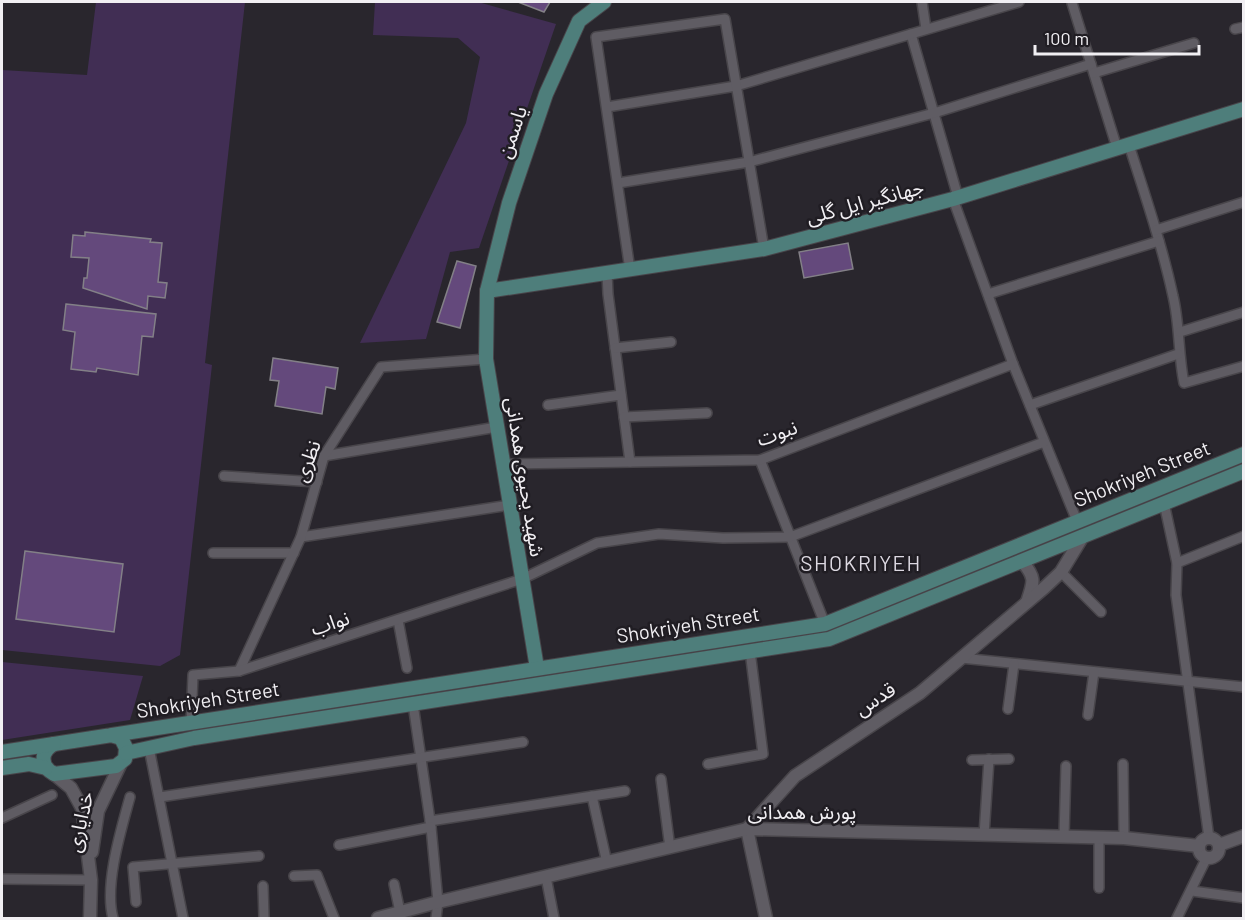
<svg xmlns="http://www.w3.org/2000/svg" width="1245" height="920" font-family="Barlow,'Noto Sans Arabic',sans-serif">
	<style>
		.green { fill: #412e54 }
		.building { fill: #64497c; stroke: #838087; stroke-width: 1.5 }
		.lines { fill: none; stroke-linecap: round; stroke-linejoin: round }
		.minor-casing { stroke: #48454a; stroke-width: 12 }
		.tertiary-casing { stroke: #48454a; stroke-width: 15 }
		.secondary-casing { stroke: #48454a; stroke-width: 16 }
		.minor { stroke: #5f5c63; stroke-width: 9 }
		.tertiary { stroke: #5f5c63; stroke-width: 12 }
		.secondary { stroke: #4e7e7b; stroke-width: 14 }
		.labels { text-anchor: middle; stroke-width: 5; stroke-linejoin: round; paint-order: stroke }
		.street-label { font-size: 20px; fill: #f1eff3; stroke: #201d23 }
		.neighbourhood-label { font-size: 21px; letter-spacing: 1.5px; fill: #ddd9e2; stroke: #201d23 }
	</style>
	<rect width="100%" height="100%" fill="#29262d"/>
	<!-- green -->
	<g class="green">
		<path d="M96 2H245L205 363 212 365 180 655 160 666 2 650V70L87 75Z"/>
		<path d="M375 2H478L556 24 479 248 450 252 426 339 360 343 466 123 480 57 458 38 373 35Z"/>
		<path d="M2 662 143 676 130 720 2 740Z"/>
	</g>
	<!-- building -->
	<g class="building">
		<path d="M518 2H550L544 12Z"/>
		<path d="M85 232 151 239 150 242 162 243 158 282 167 283 165 298 148 296 147 309 83 288 84 278H87L89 258 71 257 73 235 85 236Z"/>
		<path d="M848 243 853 269 804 278 799 252Z"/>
		<path d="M457 261 476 266 460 328 437 322Z"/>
		<path d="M66 304 156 314 153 337 142 336 138 375 97 368 96 372 71 369 75 332 63 330Z"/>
		<path d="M273 358 338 368 335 389 326 387 322 414 275 406 279 381 270 380Z"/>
		<path d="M25 551 123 564 114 632 16 619Z"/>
	</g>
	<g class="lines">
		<!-- minor casing -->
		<g class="minor-casing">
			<g id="minor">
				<path d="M922 2 926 29"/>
				<path d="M1072 3 1117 148"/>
				<path d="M1235 29 1244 27"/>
				<path d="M911 34 958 197"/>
				<path d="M1094 73 1194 43"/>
				<path d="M607 107 736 86 1019 2"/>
				<path d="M1129 145C1145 195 1162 245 1173 296 1180 325 1178 354 1184 383L1244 366"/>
				<path d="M618 183 749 162 934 113 1091 64"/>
				<path d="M953 199 1013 364 1077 521"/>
				<path d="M1156 230 1244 202"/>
				<path d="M630 270 596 37 725 19 764 249"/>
				<path d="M607 273 608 294 630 462"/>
				<path d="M988 294 1159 241"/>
				<path d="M1180 332 1244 312"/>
				<path d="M615 348 671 342"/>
				<path d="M548 405 621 395"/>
				<path d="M1030 405 1178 354"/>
				<path d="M624 417 707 413"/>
				<path d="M324 456 497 427"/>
				<path d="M760 460 825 624"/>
				<path d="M503 464 760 460 1013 364"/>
				<path d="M224 476 317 482"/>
				<path d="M1164 503 1177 563 1176 595 1209 838"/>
				<path d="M301 537 510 505"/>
				<path d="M213 553H294"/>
				<path d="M1177 563 1244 536"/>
				<path d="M1061 572 1101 612"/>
				<path d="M398 620 407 668"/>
				<path d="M961 658 1244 687"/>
				<path d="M239 671 301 537 324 456 381 367 486 359"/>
				<path d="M413 704 431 827 438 902 436 918"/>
				<path d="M1008 709 1014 664"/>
				<path d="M1088 715 1094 672"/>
				<path d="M191 723 193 675 239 671 522 579 597 543 659 534 723 538 790 537 1044 442"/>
				<path d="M149 748 183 918"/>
				<path d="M972 760 1009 759"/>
				<path d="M708 764 763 754 750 651"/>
				<path d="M1123 764 1124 838"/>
				<path d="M661 779 670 848"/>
				<path d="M592 796 607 863"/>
				<path d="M160 797 523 742"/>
				<path d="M2 818 52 795"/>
				<path d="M430 821 625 791"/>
				<path d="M984 835 989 759"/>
				<path d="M1064 836 1066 766"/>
				<path d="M1099 837V888"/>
				<path d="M339 845 431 827"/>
				<path d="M294 876 317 875 334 918"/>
				<path d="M546 877 554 918"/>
				<path d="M2 879 91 880"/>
				<path d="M394 884 400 912"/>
				<path d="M263 886 264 918"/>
				<path d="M1192 891 1244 898"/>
				<path d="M136 902 133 867 259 856"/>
				<path d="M113 918C104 885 121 830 130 797"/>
				<path d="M1177 918 1207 857"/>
			</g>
		</g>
		<!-- tertiary casing -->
		<g class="tertiary-casing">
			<g id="tertiary">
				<path d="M1022 561C1036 578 1034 581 1027 602"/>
				<path d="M54 774 71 788 82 808 91 880 90 918"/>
				<path d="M747 829 795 776 920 693 1044 588 1061 572 1083 536"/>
				<path d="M747 829 766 918"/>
				<circle cx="1209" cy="848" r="10"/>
				<path d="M1219 845 1244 836"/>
				<path d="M92 852 98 811 121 763"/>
				<path d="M378 918 438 902 747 829 1124 838 1199 846"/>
			</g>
		</g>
		<!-- secondary casing -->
		<g class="secondary-casing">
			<g id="secondary">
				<path d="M487 291 764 249 953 199 1244 109"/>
				<path d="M537 668 486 359 487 291 509 203 546 94 579 21 604 2"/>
				<path d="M111 735 121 738 126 748 125 759 116 766 54 774C40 766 40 752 54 744L825 624 1244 454"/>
				<path d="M2 752 54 744"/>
				<path d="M126 753 194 738 829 639 1244 471"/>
				<path d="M2 768 29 764 46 768"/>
			</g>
		</g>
		<!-- minor -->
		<use href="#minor" class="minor"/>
		<!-- tertiary -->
		<use href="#tertiary" class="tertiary"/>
		<!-- secondary -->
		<use href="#secondary" class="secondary"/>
	</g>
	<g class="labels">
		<!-- street labels -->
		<g class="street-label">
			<text transform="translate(512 132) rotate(-71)" y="7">یاسمن</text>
			<text transform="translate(865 202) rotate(-15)" y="7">جهانگیر ایل گلی</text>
			<text transform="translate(777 433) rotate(-19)" y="7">نبوت</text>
			<text transform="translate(307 461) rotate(-69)" y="7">نظری</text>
			<text transform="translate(1142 474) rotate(-22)" y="7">Shokriyeh Street</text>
			<text transform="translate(525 477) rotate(81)" y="7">شهید یحیوی همدانی</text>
			<text transform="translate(330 623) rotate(-18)" y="7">نواب</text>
			<text transform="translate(688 625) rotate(-9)" y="7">Shokriyeh Street</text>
			<text transform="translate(875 699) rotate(-33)" y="7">قدس</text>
			<text transform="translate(208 700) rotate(-9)" y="7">Shokriyeh Street</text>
			<text x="802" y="819">پورش همدانی</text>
			<text transform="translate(80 822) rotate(-77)" y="7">خدایاری</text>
		</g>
		<!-- neighbourhood labels -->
		<g class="neighbourhood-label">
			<text x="861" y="571">SHOKRIYEH</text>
		</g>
	</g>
	<!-- border -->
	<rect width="1245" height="920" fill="none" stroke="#f1eff3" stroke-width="6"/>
	<!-- scale -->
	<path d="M1035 45v9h164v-9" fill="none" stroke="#f1eff3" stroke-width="3"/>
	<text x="1044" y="45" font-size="18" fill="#f1eff3" stroke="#201d23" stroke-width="4.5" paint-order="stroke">100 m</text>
</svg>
